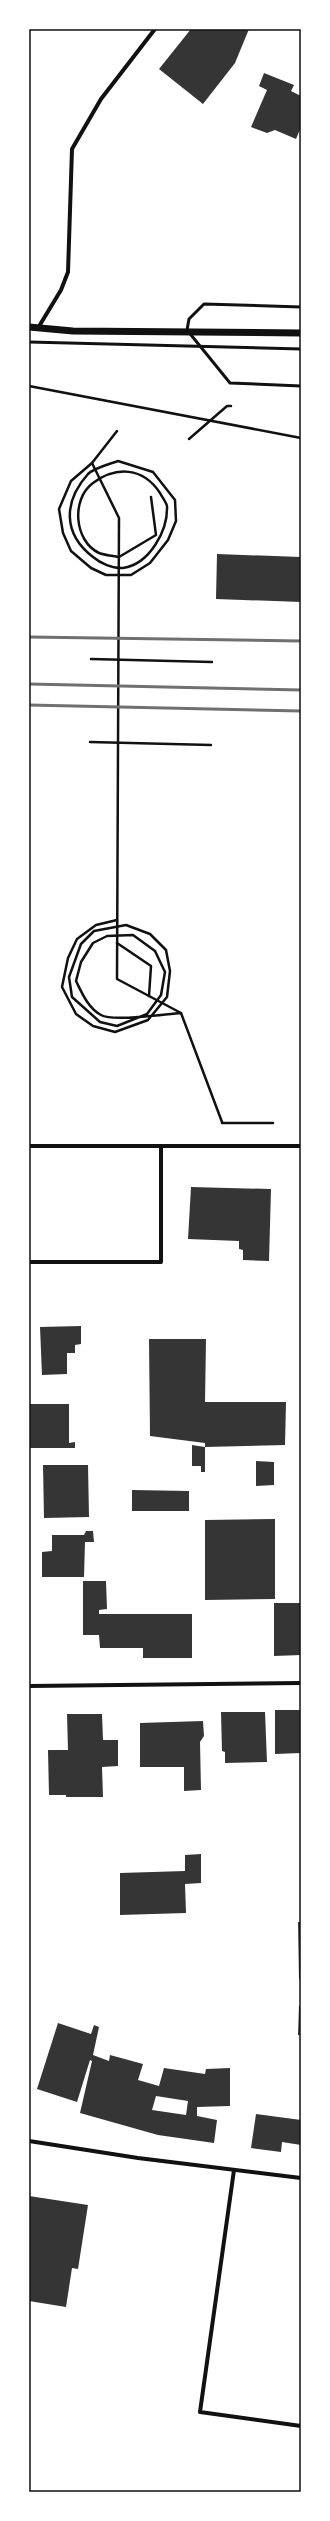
<svg xmlns="http://www.w3.org/2000/svg" width="330" height="2521" font-family="'Varela Round',sans-serif">
	<style>
		.building { fill: #353535; fill-rule: evenodd }
		.lines { fill: none; stroke-linecap: round; stroke-linejoin: round }
		.path { stroke: #111; stroke-width: 2.5 }
		.service { stroke: #111; stroke-width: 3 }
		.minor { stroke: #111; stroke-width: 4 }
		.tertiary { stroke: #111; stroke-width: 7 }
		.rail { stroke: #707070; stroke-width: 3 }
		.neatline { fill: none; stroke: #111; stroke-width: 1.5 }
	</style>
	<rect width="100%" height="100%" fill="#fff"/>
	<!-- building -->
	<g class="building">
		<path d="M191 29H249L235 63 203 104 159 69Z"/>
		<path d="M264 73 294 85 291 91 301 96V127L296 139 275 130 267 133 251 127 267 90 259 86Z"/>
		<path d="M217 554 301 557V602L216 599Z"/>
		<path d="M191 1187 271 1189 269 1261 243 1260V1250L239 1249V1241L188 1239Z"/>
		<path d="M81 1326V1344L75 1345V1353H67V1374L42 1375 40 1327Z"/>
		<path d="M149 1339H206L205 1402H286L285 1445 205 1447V1443L150 1436Z"/>
		<path d="M29 1404H69V1443L75 1442V1448H29Z"/>
		<path d="M192 1445 205 1447V1472H201V1466H192Z"/>
		<path d="M256 1461 274 1462V1485L256 1486Z"/>
		<path d="M43 1465H88L89 1517 44 1518Z"/>
		<path d="M132 1490 189 1491V1511H132Z"/>
		<path d="M275 1519V1599L205 1600V1520Z"/>
		<path d="M86 1531H93L94 1542H85L84 1577H42V1552L52 1551V1535H84Z"/>
		<path d="M83 1581H106L107 1609 99 1610V1614H192V1658H143V1648H100L99 1635H83Z"/>
		<path d="M274 1603H301V1655L274 1656Z"/>
		<path d="M275 1710H301V1753L275 1754Z"/>
		<path d="M221 1712H265L267 1762 225 1763V1752L222 1751Z"/>
		<path d="M67 1714H102L103 1740H118V1766L102 1767 103 1797H66V1795H49L48 1750H68Z"/>
		<path d="M203 1721 204 1736 200 1742 201 1790 184 1791V1767H140V1723Z"/>
		<path d="M201 1854V1883L185 1884 186 1913 120 1915V1873L185 1871V1855Z"/>
		<path d="M298 1922H301V1979H299Z"/>
		<path d="M299 2006H301V2035H298Z"/>
		<path d="M58 2023 91 2034 94 2025 99 2027 93 2055 109 2061 110 2055 143 2064 138 2080 159 2086 164 2068 205 2074 206 2069 230 2068V2106L197 2107V2116L217 2120 214 2143 158 2135 80 2113 92 2061 90 2060 77 2102 37 2089ZM156 2096 188 2101 186 2115 152 2110Z"/>
		<path d="M256 2114 301 2120V2145L282 2142 281 2152 251 2148Z"/>
		<path d="M29 2196 88 2205 78 2269 72 2268 66 2307 29 2301Z"/>
	</g>
	<g class="lines">
		<!-- path -->
		<g class="path">
			<path d="M29 386 301 438"/>
			<path d="M117 431 92 463 119 518 117 979 181 1013"/>
			<path d="M189 439 227 406H231"/>
			<path d="M92 463 71 481 59 509 63 533 71 551 91 568 106 575H131L150 563 168 540 176 521 175 500 153 472 118 461C110 464 94 468 88 474 63 502 63 534 93 557 100 563 113 569 123 568 150 564 168 530 167 506 166 502 162 497 160 493 143 467 116 466 93 483 71 499 74 541 99 553 104 555 113 556 119 557L156 535 151 497"/>
			<path d="M91 659 212 662"/>
			<path d="M90 742 211 745"/>
			<path d="M117 920 96 925 77 939 68 958 62 987 76 1014 93 1026 115 1032 148 1020 167 997 170 971 166 950 150 934 126 925 94 931 81 944 69 977 72 997 100 1022 117 1026 147 1014 161 995 165 972 155 951 133 935 107 936 93 943 81 962 76 981C82 993 88 1008 101 1015 113 1022 165 1014 181 1013L222 1122"/>
			<path d="M117 943 151 966 149 996"/>
			<path d="M222 1123H273"/>
		</g>
		<!-- service -->
		<g class="service">
			<path d="M301 307 204 304 189 319 187 330 230 383 301 386"/>
			<path d="M29 342 301 349"/>
		</g>
		<!-- minor -->
		<g class="minor">
			<path d="M38 328 61 290 68 272 72 149 101 99 155 29"/>
			<path d="M29 1146H301"/>
			<path d="M29 1262H161V1146"/>
			<path d="M29 1686 301 1683"/>
			<path d="M29 2141 138 2158 301 2178"/>
			<path d="M234 2170 200 2412 301 2426"/>
		</g>
		<!-- tertiary -->
		<path class="tertiary" d="M29 327 73 331 301 333"/>
		<!-- rail -->
		<g class="rail">
			<path d="M29 637 301 641"/>
			<path d="M29 684 301 690"/>
			<path d="M29 705 301 711"/>
		</g>
	</g>
	<!-- border -->
	<rect width="330" height="2521" fill="none" stroke="#ffffff" stroke-width="60"/>
	<rect x="30" y="30" width="270" height="2461" class="neatline"/>
</svg>
